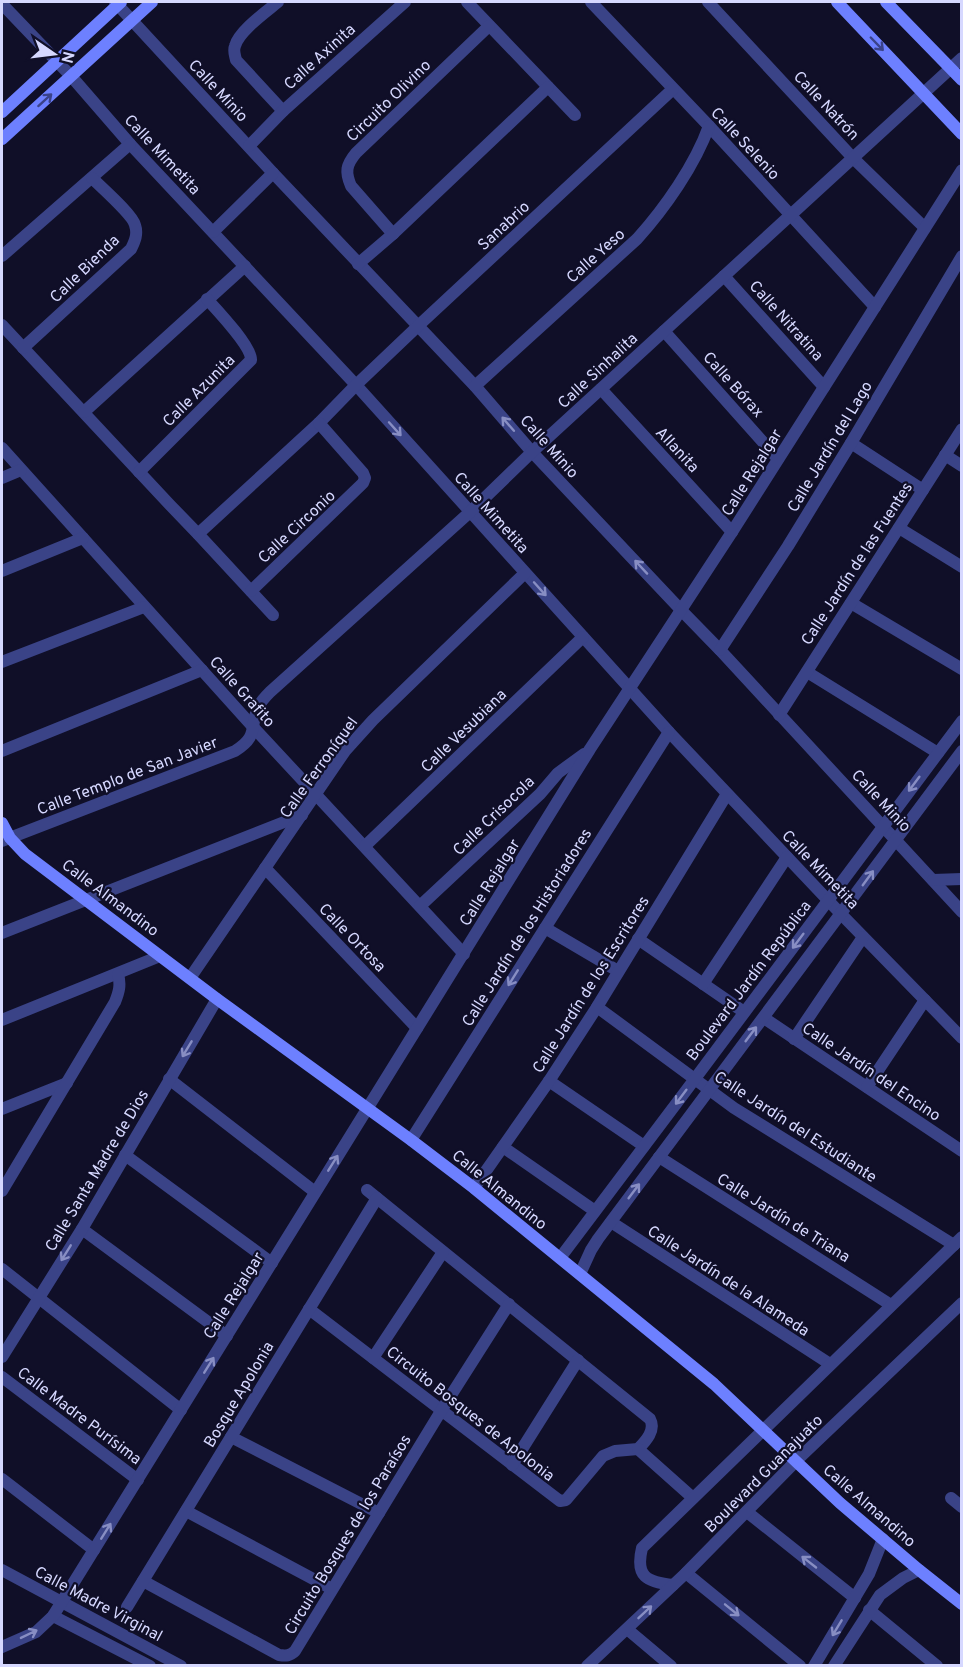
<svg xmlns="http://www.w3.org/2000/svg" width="963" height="1667" font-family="Overpass,sans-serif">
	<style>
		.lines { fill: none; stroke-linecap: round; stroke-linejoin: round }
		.street { stroke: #3a4387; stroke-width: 12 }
		.secondary { stroke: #6d80ff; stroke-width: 12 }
		.oneway { stroke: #3a4289 }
		.oneway2 { stroke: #888ec3 }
		.labels { text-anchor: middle; stroke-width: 4.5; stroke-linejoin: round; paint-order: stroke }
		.street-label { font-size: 16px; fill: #d6d8ff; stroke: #100f28 }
	</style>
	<rect width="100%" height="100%" fill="#100f28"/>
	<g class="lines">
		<!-- street -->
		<g class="street">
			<path d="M115 2 273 173 475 386 532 452 681 610 720 650 962 912"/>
			<path d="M278 2C266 12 239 31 235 46 233 51 235 55 236 60L283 111"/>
			<path d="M467 2 575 115"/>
			<path d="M591 2 709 126 875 307"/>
			<path d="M708 2 853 158 925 228"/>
			<path d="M2 4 71 76 130 144 356 385 669 732 841 914 962 1038"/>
			<path d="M249 146 283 111 405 2"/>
			<path d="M213 232 273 173"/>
			<path d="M393 234 351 186C345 172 346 165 356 153L489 26"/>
			<path d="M2 256 130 144"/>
			<path d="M358 264 393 234 548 87"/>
			<path d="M724 276 824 387"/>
			<path d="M2 325 170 505 198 534 273 615"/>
			<path d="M664 331 778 459"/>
			<path d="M23 348 131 249C135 241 138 234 135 225 133 215 101 187 92 178"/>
			<path d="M475 386 637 239C665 208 695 165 709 126"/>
			<path d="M601 389 732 532"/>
			<path d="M84 412 245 266"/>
			<path d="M851 443 923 490"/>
			<path d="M2 448 254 728 464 954"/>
			<path d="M945 455 962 466"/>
			<path d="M139 472 251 360C252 347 217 310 207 299"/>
			<path d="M2 478 21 470"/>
			<path d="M899 528 962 567"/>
			<path d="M198 534 319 423 356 385 418 326 673 89"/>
			<path d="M2 571 83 538"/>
			<path d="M251 591 363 483 365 478 363 473 319 423"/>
			<path d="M851 603 962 669"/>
			<path d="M720 650 788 546 851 443 962 256"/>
			<path d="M2 662 144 607"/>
			<path d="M807 672 938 753"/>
			<path d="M779 715 962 429"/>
			<path d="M2 751 202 670"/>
			<path d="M2 841 235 751C259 736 249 728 258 708 260 702 265 697 270 692L470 512 532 452 962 58"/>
			<path d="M365 846 583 637"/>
			<path d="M265 868 417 1028"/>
			<path d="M933 880 962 879"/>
			<path d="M420 906 540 794 558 773 584 754"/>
			<path d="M545 928 618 971"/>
			<path d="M2 933 302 815"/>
			<path d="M638 939 744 1012"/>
			<path d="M190 978 345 751 373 720 525 573"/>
			<path d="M703 984 787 857"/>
			<path d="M597 1007 734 1108 954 1245"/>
			<path d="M764 1018 962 1151"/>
			<path d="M2 1020 160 956"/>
			<path d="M794 1039 863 937"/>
			<path d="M169 1079 315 1192"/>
			<path d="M549 1081 644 1146"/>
			<path d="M867 1087 925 1000"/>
			<path d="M2 1109 67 1083"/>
			<path d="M411 1140 669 732"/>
			<path d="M503 1147 595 1211"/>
			<path d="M125 1155 272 1263"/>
			<path d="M659 1157 891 1305"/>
			<path d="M474 1188 549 1081 597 1007 727 794"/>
			<path d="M2 1191 115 1002C119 992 121 985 118 974"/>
			<path d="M611 1222 830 1364"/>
			<path d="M82 1229 227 1336"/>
			<path d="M560 1258 694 1080 962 721"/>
			<path d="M2 1269 181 1410"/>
			<path d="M580 1274 591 1250 598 1239 962 751"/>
			<path d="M309 1309 560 1501 566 1500 603 1456 615 1451 638 1449C646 1441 656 1430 650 1419L367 1190"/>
			<path d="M2 1357 82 1229 217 999"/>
			<path d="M373 1358 443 1252"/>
			<path d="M2 1377 138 1480"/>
			<path d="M231 1437 379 1513"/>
			<path d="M638 1449 693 1498"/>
			<path d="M512 1465 578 1360"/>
			<path d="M2 1479 94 1550"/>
			<path d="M951 1498 962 1507"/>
			<path d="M186 1511 332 1589"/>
			<path d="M747 1512 855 1598"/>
			<path d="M2 1570 181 1666"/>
			<path d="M686 1573 800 1666"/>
			<path d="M143 1581 279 1655C286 1656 290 1656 295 1651L441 1411 509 1304"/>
			<path d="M673 1585C647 1582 635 1577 642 1548L962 1237"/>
			<path d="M127 1607 377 1198"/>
			<path d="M869 1610 937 1666"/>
			<path d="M53 1616 150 1666"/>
			<path d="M627 1629 671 1666"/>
			<path d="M2 1647 36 1632 53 1616 590 749 732 532 962 170"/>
			<path d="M587 1666 686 1573 796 1461 962 1303"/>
			<path d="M814 1666 869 1574 883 1539"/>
			<path d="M834 1666 880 1595 903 1578 919 1570"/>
		</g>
		<!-- secondary -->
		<g class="secondary">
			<path d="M837 2 962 134"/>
			<path d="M886 2 962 80"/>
			<path d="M2 112 121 2"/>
			<path d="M2 139 152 2"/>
			<path d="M2 823 10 838 25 854 217 999 411 1140 474 1188 714 1384 840 1503 919 1570 962 1604"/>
		</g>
	</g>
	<!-- one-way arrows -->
	<defs><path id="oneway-shaft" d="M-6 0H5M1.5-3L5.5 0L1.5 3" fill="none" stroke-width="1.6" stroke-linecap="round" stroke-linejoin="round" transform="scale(1.5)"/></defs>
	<g class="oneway">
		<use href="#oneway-shaft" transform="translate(877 44) rotate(46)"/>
		<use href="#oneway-shaft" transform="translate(45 100) rotate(-42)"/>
	</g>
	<g class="oneway2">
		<use href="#oneway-shaft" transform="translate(508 424) rotate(-131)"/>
		<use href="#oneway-shaft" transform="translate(395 429) rotate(48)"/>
		<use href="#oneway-shaft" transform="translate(641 567) rotate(-133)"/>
		<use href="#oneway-shaft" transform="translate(540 589) rotate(48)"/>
		<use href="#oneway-shaft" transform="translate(914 784) rotate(127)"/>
		<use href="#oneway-shaft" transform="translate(868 878) rotate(-54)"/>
		<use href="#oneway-shaft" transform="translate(798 941) rotate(127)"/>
		<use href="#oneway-shaft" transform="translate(513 978) rotate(122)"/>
		<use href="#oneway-shaft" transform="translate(751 1034) rotate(-53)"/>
		<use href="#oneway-shaft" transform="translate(187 1049) rotate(121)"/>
		<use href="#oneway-shaft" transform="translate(681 1097) rotate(127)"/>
		<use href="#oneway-shaft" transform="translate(333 1163) rotate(-58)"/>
		<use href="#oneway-shaft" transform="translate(634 1191) rotate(-53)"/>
		<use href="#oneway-shaft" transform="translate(66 1253) rotate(122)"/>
		<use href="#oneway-shaft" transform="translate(209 1365) rotate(-58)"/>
		<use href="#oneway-shaft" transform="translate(106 1531) rotate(-58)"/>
		<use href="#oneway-shaft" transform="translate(809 1562) rotate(-142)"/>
		<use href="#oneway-shaft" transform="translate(732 1610) rotate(39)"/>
		<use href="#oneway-shaft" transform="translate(645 1612) rotate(-43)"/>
		<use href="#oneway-shaft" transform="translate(837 1628) rotate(121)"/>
		<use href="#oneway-shaft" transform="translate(29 1634) rotate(-26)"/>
	</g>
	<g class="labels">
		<!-- street labels -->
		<g class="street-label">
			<text transform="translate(319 56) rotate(-42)" y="6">Calle Axinita</text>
			<text transform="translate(219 90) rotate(47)" y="6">Calle Minio</text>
			<text transform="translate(388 100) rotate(-44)" y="6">Circuito Olivino</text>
			<text transform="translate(827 105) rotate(47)" y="6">Calle Natrón</text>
			<text transform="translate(746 143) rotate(47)" y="6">Calle Selenio</text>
			<text transform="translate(163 154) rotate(47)" y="6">Calle Mimetita</text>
			<text transform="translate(503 225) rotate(-43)" y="6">Sanabrio</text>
			<text transform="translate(595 255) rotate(-42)" y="6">Calle Yeso</text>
			<text transform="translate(84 268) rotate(-44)" y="6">Calle Bienda</text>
			<text transform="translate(787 320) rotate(48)" y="6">Calle Nitratina</text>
			<text transform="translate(597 370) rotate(-43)" y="6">Calle Sinhalita</text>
			<text transform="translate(734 384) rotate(48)" y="6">Calle Bórax</text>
			<text transform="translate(198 390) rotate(-45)" y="6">Calle Azunita</text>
			<text transform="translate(550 446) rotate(48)" y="6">Calle Minio</text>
			<text transform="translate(829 446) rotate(-59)" y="6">Calle Jardín del Lago</text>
			<text transform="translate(678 449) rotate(47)" y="6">Allanita</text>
			<text transform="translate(751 472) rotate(-58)" y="6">Calle Rejalgar</text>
			<text transform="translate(492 512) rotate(48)" y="6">Calle Mimetita</text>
			<text transform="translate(296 526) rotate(-43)" y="6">Calle Circonio</text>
			<text transform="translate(856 563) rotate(-57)" y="6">Calle Jardín de las Fuentes</text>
			<text transform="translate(243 691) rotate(48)" y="6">Calle Grafito</text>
			<text transform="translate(463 730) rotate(-44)" y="6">Calle Vesubiana</text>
			<text transform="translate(318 767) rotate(-54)" y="6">Calle Ferroníquel</text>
			<text transform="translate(127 775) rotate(-21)" y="6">Calle Templo de San Javier</text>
			<text transform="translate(882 800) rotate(47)" y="6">Calle Minio</text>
			<text transform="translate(493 815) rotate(-44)" y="6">Calle Crisocola</text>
			<text transform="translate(821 869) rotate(46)" y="6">Calle Mimetita</text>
			<text transform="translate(489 882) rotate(-58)" y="6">Calle Rejalgar</text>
			<text transform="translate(111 897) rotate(37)" y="6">Calle Almandino</text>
			<text transform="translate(526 927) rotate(-58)" y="6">Calle Jardín de los Historiadores</text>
			<text transform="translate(353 937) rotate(46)" y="6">Calle Ortosa</text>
			<text transform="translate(748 980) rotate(-53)" y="6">Boulevard Jardín República</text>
			<text transform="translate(590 984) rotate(-58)" y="6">Calle Jardín de los Escritores</text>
			<text transform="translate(872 1071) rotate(34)" y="6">Calle Jardín del Encino</text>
			<text transform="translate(796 1126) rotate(33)" y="6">Calle Jardín del Estudiante</text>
			<text transform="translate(96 1170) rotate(-59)" y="6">Calle Santa Madre de Dios</text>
			<text transform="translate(500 1189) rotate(39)" y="6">Calle Almandino</text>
			<text transform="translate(784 1217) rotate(32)" y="6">Calle Jardín de Triana</text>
			<text transform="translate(729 1280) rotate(33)" y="6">Calle Jardín de la Alameda</text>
			<text transform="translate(233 1295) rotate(-58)" y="6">Calle Rejalgar</text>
			<text transform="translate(238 1394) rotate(-59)" y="6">Bosque Apolonia</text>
			<text transform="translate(471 1413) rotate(38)" y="6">Circuito Bosques de Apolonia</text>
			<text transform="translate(80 1415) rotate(37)" y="6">Calle Madre Purísima</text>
			<text transform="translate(763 1473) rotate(-45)" y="6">Boulevard Guanajuato</text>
			<text transform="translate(870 1505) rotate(41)" y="6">Calle Almandino</text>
			<text transform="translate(347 1534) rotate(-59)" y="6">Circuito Bosques de los Paraísos</text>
			<text transform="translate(99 1603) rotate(28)" y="6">Calle Madre Virginal</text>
		</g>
	</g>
	<!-- border -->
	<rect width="963" height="1667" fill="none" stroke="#d6d8ff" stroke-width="6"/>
	<!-- north arrow -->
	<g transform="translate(54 54) rotate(104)" stroke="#100f28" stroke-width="4.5" paint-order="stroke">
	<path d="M0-4.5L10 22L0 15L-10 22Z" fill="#d6d8ff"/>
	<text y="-9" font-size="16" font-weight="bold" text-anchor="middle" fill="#d6d8ff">N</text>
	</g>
</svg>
